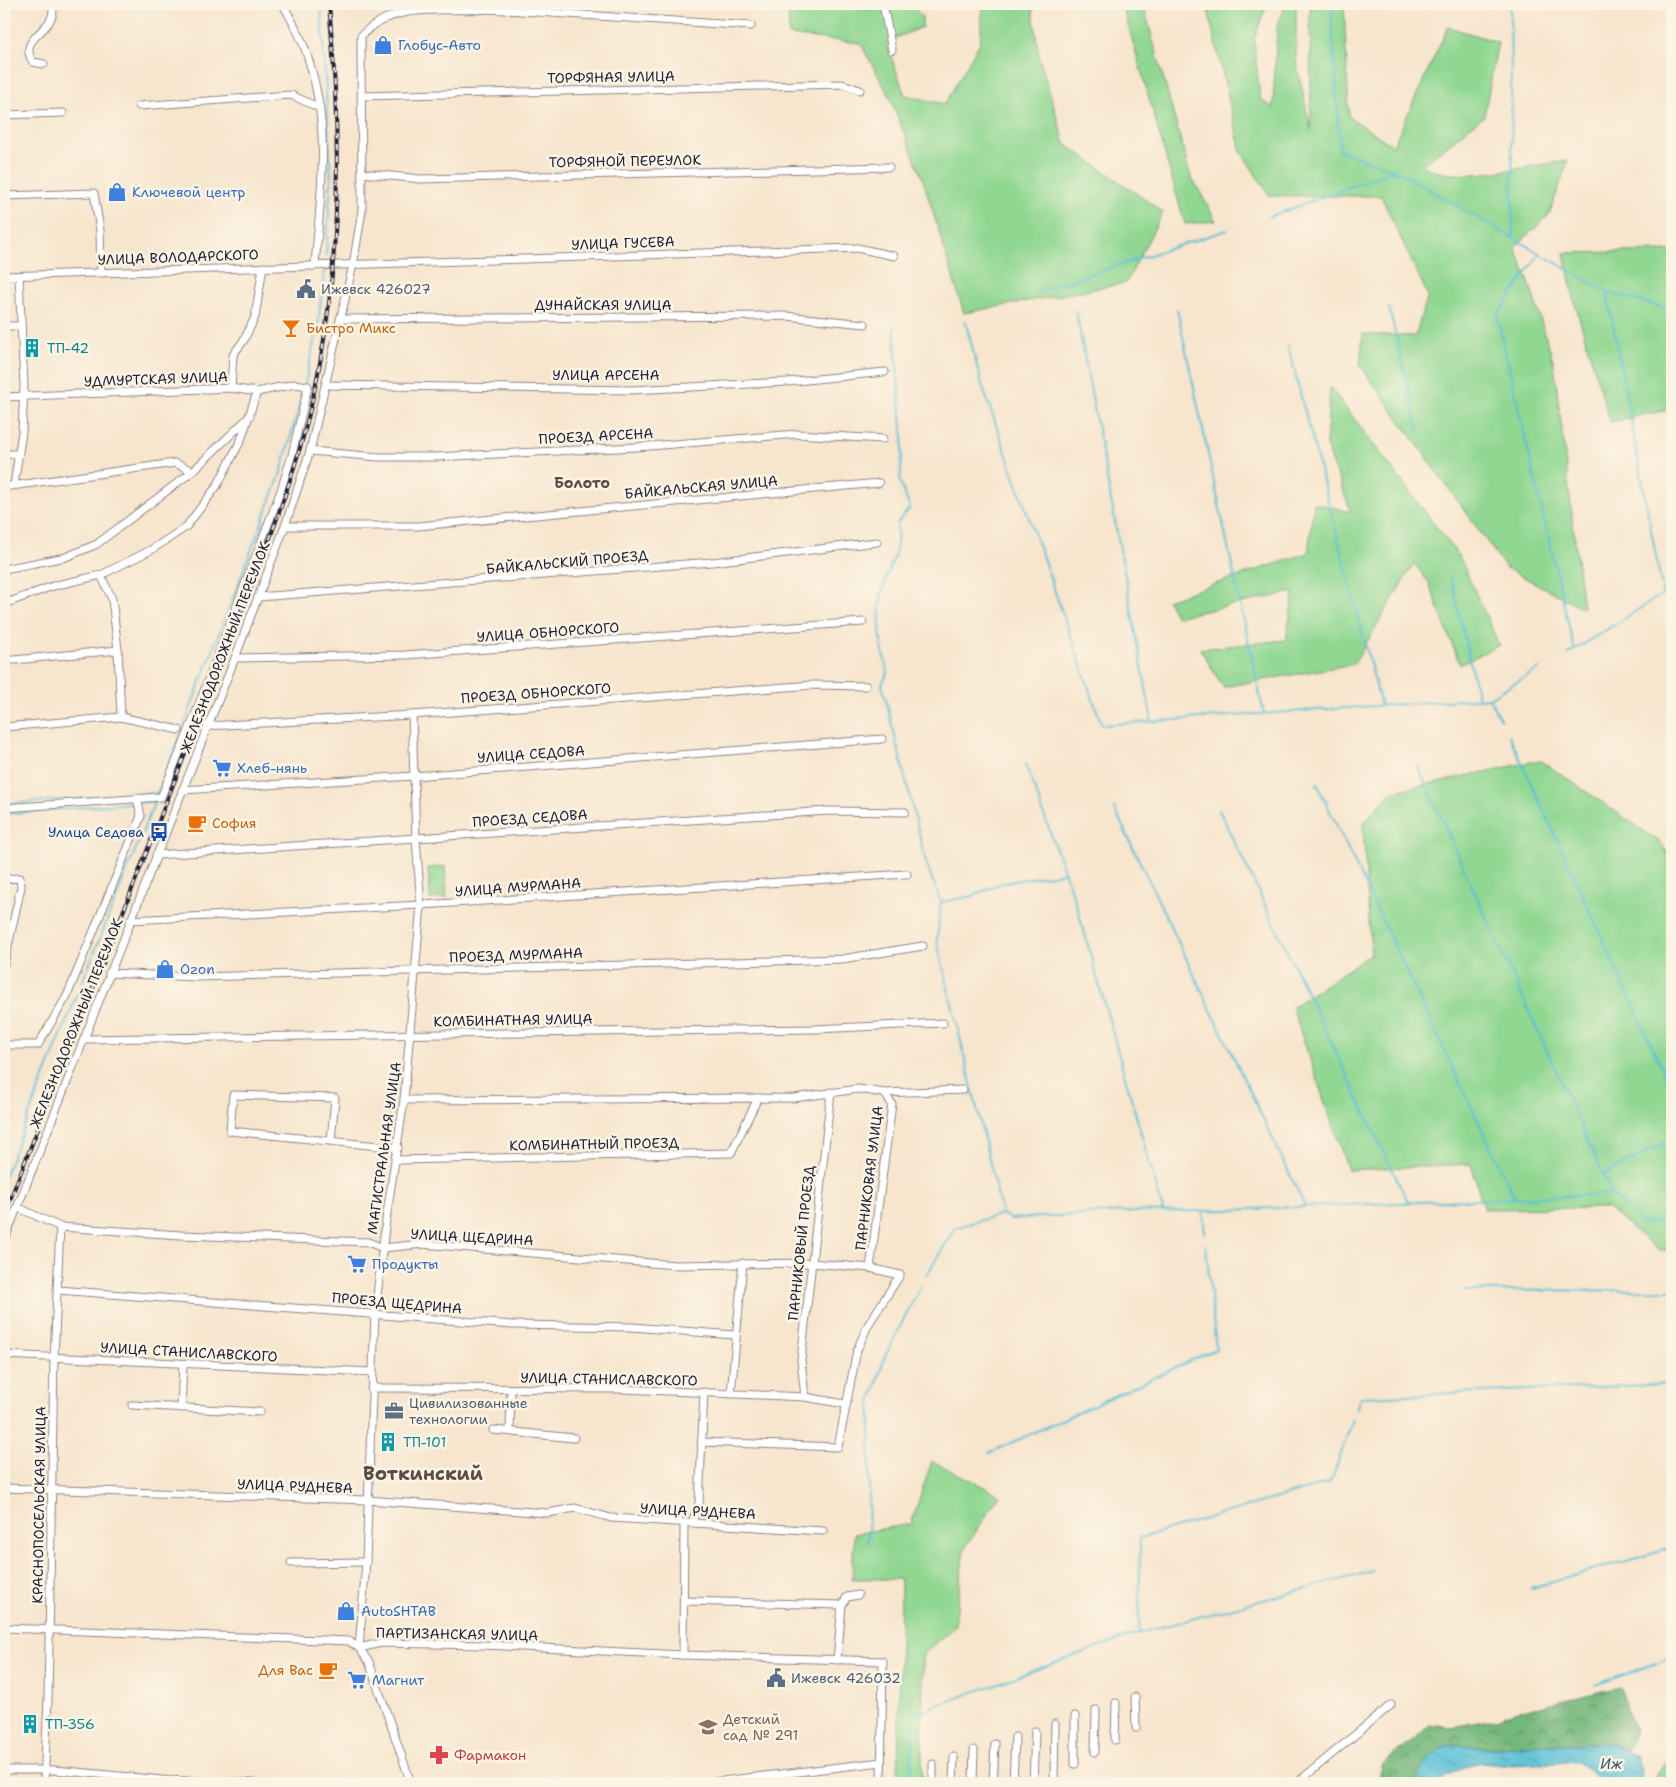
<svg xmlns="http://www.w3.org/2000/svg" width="1676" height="1787" font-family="'Shantell Sans',sans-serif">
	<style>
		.grass { fill: #90d792; stroke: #597c66 }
		.forest { fill: url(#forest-crowns); stroke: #4b6d5c }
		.park { fill: url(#park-tufts); stroke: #597c66 }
		.water { fill: url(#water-ripples); stroke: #3d7088 }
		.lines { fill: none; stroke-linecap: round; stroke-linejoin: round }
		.stream { stroke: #58bfd6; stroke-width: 2 }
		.minor-casing { stroke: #8c8484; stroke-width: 9 }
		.minor { stroke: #fff; stroke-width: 7 }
		.rail-casing { stroke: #22223b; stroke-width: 4 }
		.rail { stroke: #fcf5e5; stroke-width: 2; stroke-dasharray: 5.5; stroke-linecap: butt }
		.labels { text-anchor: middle; stroke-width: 5; stroke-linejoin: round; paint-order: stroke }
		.shop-label { font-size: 14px; fill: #366cbe; stroke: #fcf5e5; text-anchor: start }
		.street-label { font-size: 14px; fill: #22223b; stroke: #fcf5e5 }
		.service-label { font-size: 14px; fill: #4e5e75; stroke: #fcf5e5; text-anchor: start }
		.food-label { font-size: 14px; fill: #c56008; stroke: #fcf5e5; text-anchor: start }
		.culture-label { font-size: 14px; fill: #0d838f; stroke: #fcf5e5; text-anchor: start }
		.transit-label { font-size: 14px; fill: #164399; stroke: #fcf5e5; text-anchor: end }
		.education-label { font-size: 14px; fill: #785e54; stroke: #fcf5e5; text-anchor: start }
		.health-label { font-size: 14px; fill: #be3a42; stroke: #fcf5e5; text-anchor: start }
		.neighbourhood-label { font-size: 15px; font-weight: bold; fill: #5d4c47; stroke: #fcf5e5 }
		.water-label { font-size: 15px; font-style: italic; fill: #355971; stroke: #fcf5e5 }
		.district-label { font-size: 19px; font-weight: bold; fill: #5d4c47; stroke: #fcf5e5 }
	</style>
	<defs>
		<pattern id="forest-crowns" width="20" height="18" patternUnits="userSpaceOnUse" patternTransform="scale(1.25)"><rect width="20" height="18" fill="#74b87c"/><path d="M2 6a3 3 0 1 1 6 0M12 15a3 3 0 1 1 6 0" fill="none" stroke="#5f9567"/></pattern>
		<pattern id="park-tufts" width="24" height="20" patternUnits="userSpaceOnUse" patternTransform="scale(1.25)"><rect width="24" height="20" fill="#90d792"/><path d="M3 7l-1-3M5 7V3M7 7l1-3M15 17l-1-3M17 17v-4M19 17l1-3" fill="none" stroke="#7cb87f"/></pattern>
		<pattern id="water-ripples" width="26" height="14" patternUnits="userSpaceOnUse" patternTransform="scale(1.25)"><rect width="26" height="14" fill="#58bfd6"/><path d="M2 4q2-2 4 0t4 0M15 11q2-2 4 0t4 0" fill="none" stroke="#489baf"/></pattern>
	</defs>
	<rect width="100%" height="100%" fill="#fcf5e5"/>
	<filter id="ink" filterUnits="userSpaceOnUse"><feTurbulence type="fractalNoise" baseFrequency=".02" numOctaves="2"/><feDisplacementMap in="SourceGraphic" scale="10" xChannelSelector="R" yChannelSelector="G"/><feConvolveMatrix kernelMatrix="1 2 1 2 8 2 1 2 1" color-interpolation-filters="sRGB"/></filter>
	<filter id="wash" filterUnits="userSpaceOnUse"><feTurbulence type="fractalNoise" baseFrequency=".0096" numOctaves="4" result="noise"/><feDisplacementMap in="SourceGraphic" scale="20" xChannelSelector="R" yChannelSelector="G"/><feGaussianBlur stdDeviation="1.12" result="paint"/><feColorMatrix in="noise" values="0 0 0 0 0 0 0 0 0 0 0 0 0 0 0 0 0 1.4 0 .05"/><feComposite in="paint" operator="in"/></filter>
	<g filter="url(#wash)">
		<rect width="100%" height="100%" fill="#f7e5cd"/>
		<!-- grass -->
		<g class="grass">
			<path d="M788 4H857L861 9 914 8 922 16V27L886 42 905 95 945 104 980 42 983 4H1032L1039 57 1065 144 1163 212 1126 283 964 313 923 180 888 93 860 43 789 35Z"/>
			<path d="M1122 4H1143L1190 174 1216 221 1185 224Z"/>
			<path d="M1214 4H1267L1254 39 1260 99 1273 108 1277 27 1286 4H1296V60L1311 130 1310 4H1344L1349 117 1393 146 1448 27 1498 42 1484 116 1422 165C1454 187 1530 164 1568 161L1549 215 1515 247 1529 282 1554 364 1583 608 1506 568 1360 365 1363 334 1415 336 1428 296 1381 196H1270L1241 152 1208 11Z"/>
			<path d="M1672 251V409L1610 422 1575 304 1564 253Z"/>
			<path d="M1330 387 1460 558 1499 645 1460 665 1429 583 1414 563 1354 664 1223 687 1200 649 1286 640 1294 592 1176 617 1167 600 1308 553 1314 503 1351 512 1326 445Z"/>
			<path d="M1540 760 1660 842 1672 860V1250H1658L1608 1208 1484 1209 1471 1164 1348 1170 1292 1007 1371 954 1363 824 1391 792Z"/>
			<path d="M932 1461 1000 1495 964 1550 955 1626 923 1654 922 1783H898L901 1579H852L854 1534 911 1524Z"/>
			<path d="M1672 1753V1783H1651Z"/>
		</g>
		<!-- forest -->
		<path class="forest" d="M1620 1687 1635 1731 1628 1749 1612 1744 1584 1743 1552 1746 1520 1745 1491 1749 1477 1746 1424 1766 1415 1783H1377L1383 1764 1430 1726 1436 1725 1451 1727 1496 1719 1514 1712Z"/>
		<!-- park -->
		<path class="park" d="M445 866 447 898 430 899 428 868Z"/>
		<!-- water -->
		<path class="water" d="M1584 1743 1612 1744 1637 1755 1641 1767 1640 1783H1602L1591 1772 1579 1763 1571 1761 1559 1763 1514 1765 1481 1762 1467 1766 1445 1777 1440 1783H1415C1421 1772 1428 1756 1440 1749 1458 1739 1474 1749 1492 1749 1501 1749 1510 1746 1519 1745 1541 1744 1562 1745 1584 1743Z"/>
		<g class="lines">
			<!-- stream -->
			<g class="stream">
				<path d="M321 4 331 179 326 256"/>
				<path d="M1331 4 1340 151 1394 170"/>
				<path d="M1510 4 1513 238"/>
				<path d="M1269 217 1395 170 1607 292 1672 310"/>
				<path d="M1540 253 1497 316 1574 648"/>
				<path d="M1036 292 1227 230"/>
				<path d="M1389 308 1419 432"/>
				<path d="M1177 309 1264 714"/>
				<path d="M1076 311 1152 721"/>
				<path d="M965 320 982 385 1102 725 1489 698 1539 669"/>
				<path d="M894 328 903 439 900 482 910 508 897 523C901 555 886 569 881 598 877 618 882 654 888 672L882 684 927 866 941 902 937 941 1002 1214"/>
				<path d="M1288 346 1381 705"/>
				<path d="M305 383 318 325 324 271"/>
				<path d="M1451 578 1478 698"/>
				<path d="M1568 654 1663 594 1607 292"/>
				<path d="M1489 698 1500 719"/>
				<path d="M1509 735 1672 1090"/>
				<path d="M1026 764 1078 910 1163 1211"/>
				<path d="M1417 765 1612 1194 1628 1210"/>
				<path d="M1317 784 1515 1198"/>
				<path d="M157 795 281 473 302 395"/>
				<path d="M4 804 158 793"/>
				<path d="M1114 808 1305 1206"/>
				<path d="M1219 810 1408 1202"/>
				<path d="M4 814 155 801 4 1177"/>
				<path d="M941 902 973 896 1001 883 1064 873"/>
				<path d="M1604 1174 1672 1139"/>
				<path d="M1636 1218 1641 1223 1672 1221"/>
				<path d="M1205 1234 1203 1211 1611 1194"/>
				<path d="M926 1276 955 1228 1002 1214 1011 1219 1120 1212 1203 1211"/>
				<path d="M1464 1291 1672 1290"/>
				<path d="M1356 1409 1361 1397 1672 1384"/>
				<path d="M989 1453 1216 1349 1206 1245"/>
				<path d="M868 1543 871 1401 885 1356 921 1286"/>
				<path d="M1531 1588 1672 1548"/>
				<path d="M1139 1633 1373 1571"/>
				<path d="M1596 1685 1672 1657"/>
				<path d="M914 1727 915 1713 1139 1633 1140 1538 1331 1482 1353 1419"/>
				<path d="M910 1783 913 1738"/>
			</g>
		</g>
	</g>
	<g filter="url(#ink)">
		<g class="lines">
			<!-- minor casing -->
			<g class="minor-casing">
				<g id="minor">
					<path d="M283 4C291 20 301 35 306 52 332 126 321 190 315 265"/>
					<path d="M883 4 892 50"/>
					<path d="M44 64 33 62C15 36 60 31 52 4"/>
					<path d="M361 96 842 84 860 90"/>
					<path d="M139 106 291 95 320 108"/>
					<path d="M4 115 63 113"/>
					<path d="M362 173 421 179 889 167"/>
					<path d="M4 196 94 193 100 230 101 273"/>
					<path d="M4 276 857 248 894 256"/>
					<path d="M340 319 786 316 865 324"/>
					<path d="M4 326H21"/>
					<path d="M326 385 632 390 787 382 885 372"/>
					<path d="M231 388 233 355 244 340 255 317 263 267"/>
					<path d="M4 397 231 388 257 392 295 384 308 386 292 455 280 493 188 733 161 797 4 808"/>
					<path d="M310 451 378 457H435L637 447 797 434 883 439"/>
					<path d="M4 454H18"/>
					<path d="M14 485 22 432 24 386 19 276"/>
					<path d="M4 487 175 463 193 471"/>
					<path d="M285 526H418L879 483"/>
					<path d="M4 569 66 557 97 544 193 471 250 416"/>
					<path d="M101 575 112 599 118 650 121 717"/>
					<path d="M258 597 712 562 877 542"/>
					<path d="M4 604 53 586 101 575 151 550 186 527 217 486 241 440 257 392"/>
					<path d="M235 658 405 655 863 622"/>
					<path d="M4 661 118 650"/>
					<path d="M207 726 412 715 814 685 866 686"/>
					<path d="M4 727 121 717 179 730"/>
					<path d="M182 790 414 776 882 739"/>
					<path d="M156 855 829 811 905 812"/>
					<path d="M4 879 20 878 21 887 4 964"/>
					<path d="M130 920 421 905 907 874"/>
					<path d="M109 973 196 977 842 959 923 946"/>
					<path d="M84 1039 815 1029 943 1023"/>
					<path d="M4 1045H38L67 996 141 816 137 798"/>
					<path d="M404 1100 794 1098 858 1089 884 1093 963 1090"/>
					<path d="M331 1141 335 1098 233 1095 230 1131 398 1148"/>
					<path d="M397 1160 731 1153 758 1098"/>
					<path d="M17 1207 60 1227 181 1235 368 1242 383 1248 423 1244 675 1265 811 1263 870 1268 900 1275 868 1325 857 1350 838 1447 701 1442"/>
					<path d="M4 1241 235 658 285 526 310 451 353 265 362 211 361 36C395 0 444 13 489 9L751 26"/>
					<path d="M870 1268 892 1104 884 1093"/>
					<path d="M58 1290 513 1325 632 1327 734 1335"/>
					<path d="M4 1355 372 1372"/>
					<path d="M371 1388 623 1389 805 1397 845 1404"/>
					<path d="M731 1394 743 1263"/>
					<path d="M805 1397 801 1360 831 1092"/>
					<path d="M132 1405 260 1412"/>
					<path d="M181 1408 183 1364"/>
					<path d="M493 1430 574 1438"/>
					<path d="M510 1431 511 1390"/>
					<path d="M4 1488 367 1500 548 1513 575 1508 611 1518 823 1531"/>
					<path d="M692 1522 699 1504 704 1392"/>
					<path d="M291 1563 366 1562"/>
					<path d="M684 1601 842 1605"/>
					<path d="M4 1628 349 1641 359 1648 369 1662 411 1783"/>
					<path d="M359 1648 366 1562 375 1313 385 1227 404 1100 421 905 416 839 412 715"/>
					<path d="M359 1648 381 1643 484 1645 683 1655 883 1661 881 1783"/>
					<path d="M683 1655 684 1524"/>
					<path d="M837 1660 842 1605 847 1597 858 1595"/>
					<path d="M1135 1697 1136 1728"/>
					<path d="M1115 1740 1116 1703"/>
					<path d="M1095 1752 1096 1710"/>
					<path d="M1075 1764V1716"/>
					<path d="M4 1770H55L162 1780 254 1783"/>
					<path d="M1054 1778 1055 1724"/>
					<path d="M44 1783 48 1700 54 1358 60 1227"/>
					<path d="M705 1783 881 1762"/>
					<path d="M933 1783V1764"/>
					<path d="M953 1783 954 1757"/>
					<path d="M973 1783 974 1750"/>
					<path d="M993 1783 995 1744"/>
					<path d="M1013 1783 1015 1737"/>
					<path d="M1033 1783 1035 1731"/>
					<path d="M1297 1783 1391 1705"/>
				</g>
			</g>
			<!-- minor -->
			<use href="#minor" class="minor"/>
			<!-- rail casing -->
			<g class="rail-casing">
				<path id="rail" d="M4 1215 270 538C283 502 295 467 305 430 342 291 342 146 329 4"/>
			</g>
			<!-- rail -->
			<use href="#rail" class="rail"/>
		</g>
	</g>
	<!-- icons -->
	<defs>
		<g id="shop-bare" transform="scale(1.5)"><path d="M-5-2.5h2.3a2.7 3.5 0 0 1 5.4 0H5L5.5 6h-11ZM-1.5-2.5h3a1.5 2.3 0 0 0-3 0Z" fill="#3f7fe0" stroke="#fcf5e5" stroke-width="2.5" paint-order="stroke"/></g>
		<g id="civic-bare" transform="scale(1.5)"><path d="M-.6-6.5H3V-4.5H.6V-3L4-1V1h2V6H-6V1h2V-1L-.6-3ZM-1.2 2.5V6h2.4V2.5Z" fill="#5c6f8a" stroke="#fcf5e5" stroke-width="2.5" paint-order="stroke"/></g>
		<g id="bar-bare" transform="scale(1.5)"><path d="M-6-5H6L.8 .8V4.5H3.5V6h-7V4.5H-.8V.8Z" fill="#e8710a" stroke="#fcf5e5" stroke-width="2.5" paint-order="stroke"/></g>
		<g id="building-bare" transform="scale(1.5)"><path d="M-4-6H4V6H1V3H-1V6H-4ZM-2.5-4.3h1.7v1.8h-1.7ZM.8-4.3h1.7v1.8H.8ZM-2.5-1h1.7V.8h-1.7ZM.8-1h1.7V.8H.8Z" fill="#0f9aa8" stroke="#fcf5e5" stroke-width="2.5" paint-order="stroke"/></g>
		<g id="supermarket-bare" transform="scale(1.5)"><path d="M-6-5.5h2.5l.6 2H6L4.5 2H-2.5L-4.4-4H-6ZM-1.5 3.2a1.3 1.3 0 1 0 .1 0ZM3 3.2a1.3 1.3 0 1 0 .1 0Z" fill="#3f7fe0" stroke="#fcf5e5" stroke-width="2.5" paint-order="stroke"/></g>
		<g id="cafe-bare" transform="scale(1.5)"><path d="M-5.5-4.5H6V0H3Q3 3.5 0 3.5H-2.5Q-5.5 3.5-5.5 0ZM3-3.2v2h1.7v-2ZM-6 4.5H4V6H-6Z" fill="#e8710a" stroke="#fcf5e5" stroke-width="2.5" paint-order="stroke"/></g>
		<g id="bus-bare" transform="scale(1.5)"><path d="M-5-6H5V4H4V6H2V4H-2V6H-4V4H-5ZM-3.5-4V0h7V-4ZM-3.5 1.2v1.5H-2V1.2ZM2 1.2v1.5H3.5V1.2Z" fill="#1a4fb4" stroke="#fcf5e5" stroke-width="2.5" paint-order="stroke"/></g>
		<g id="office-bare" transform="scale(1.5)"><path d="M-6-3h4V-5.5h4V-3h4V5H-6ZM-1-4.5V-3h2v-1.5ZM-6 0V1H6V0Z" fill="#5c6f8a" stroke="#fcf5e5" stroke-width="2.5" paint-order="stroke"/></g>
		<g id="school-bare" transform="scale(1.5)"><path d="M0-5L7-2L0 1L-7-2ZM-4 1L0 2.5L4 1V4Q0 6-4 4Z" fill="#8d6e63" stroke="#fcf5e5" stroke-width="2.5" paint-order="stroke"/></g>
		<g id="pharmacy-bare" transform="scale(1.5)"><path d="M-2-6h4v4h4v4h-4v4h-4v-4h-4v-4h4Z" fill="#e0444e" stroke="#fcf5e5" stroke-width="2.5" paint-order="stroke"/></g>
	</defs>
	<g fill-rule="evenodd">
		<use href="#shop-bare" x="383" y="45"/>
		<use href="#shop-bare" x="117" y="192"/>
		<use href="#civic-bare" x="306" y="289"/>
		<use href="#bar-bare" x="291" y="328"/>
		<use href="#building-bare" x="32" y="348"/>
		<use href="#supermarket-bare" x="222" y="768"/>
		<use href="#cafe-bare" x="197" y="823"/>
		<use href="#bus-bare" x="159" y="832"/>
		<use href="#shop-bare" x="165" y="969"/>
		<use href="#supermarket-bare" x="357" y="1264"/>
		<use href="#office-bare" x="394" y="1411"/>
		<use href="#building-bare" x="388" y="1442"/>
		<use href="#shop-bare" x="346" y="1611"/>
		<use href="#cafe-bare" x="328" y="1670"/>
		<use href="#civic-bare" x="776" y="1678"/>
		<use href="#supermarket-bare" x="357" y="1680"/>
		<use href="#building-bare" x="30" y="1724"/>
		<use href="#school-bare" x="708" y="1727"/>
		<use href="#pharmacy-bare" x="439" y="1755"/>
	</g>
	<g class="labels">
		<!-- shop labels -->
		<g class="shop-label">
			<text x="398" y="50">Глобус-Авто</text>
			<text x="132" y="197">Ключевой центр</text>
			<text x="237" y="773">Хлеб-нянь</text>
			<text x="180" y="974">Ozon</text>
			<text x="372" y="1269">Продукты</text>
			<text x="361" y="1616">AutoSHTAB</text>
			<text x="372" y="1685">Магнит</text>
		</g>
		<!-- street labels -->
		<g class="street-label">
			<text transform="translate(611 77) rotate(-1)" y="5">ТОРФЯНАЯ УЛИЦА</text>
			<text transform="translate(625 161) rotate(-1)" y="5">ТОРФЯНОЙ ПЕРЕУЛОК</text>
			<text transform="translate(623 243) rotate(-2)" y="5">УЛИЦА ГУСЕВА</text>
			<text transform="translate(178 257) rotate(-2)" y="5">УЛИЦА ВОЛОДАРСКОГО</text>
			<text x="603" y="310">ДУНАЙСКАЯ УЛИЦА</text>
			<text x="606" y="380">УЛИЦА АРСЕНА</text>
			<text transform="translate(156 379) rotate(-2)" y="5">УДМУРТСКАЯ УЛИЦА</text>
			<text transform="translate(596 436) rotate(-3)" y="5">ПРОЕЗД АРСЕНА</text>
			<text transform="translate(701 487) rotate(-5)" y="5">БАЙКАЛЬСКАЯ УЛИЦА</text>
			<text transform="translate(567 562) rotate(-5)" y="5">БАЙКАЛЬСКИЙ ПРОЕЗД</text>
			<text transform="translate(548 632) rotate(-4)" y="5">УЛИЦА ОБНОРСКОГО</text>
			<text transform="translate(225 647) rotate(-69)" y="5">ЖЕЛЕЗНОДОРОЖНЫЙ ПЕРЕУЛОК</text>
			<text transform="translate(536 693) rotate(-4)" y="5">ПРОЕЗД ОБНОРСКОГО</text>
			<text transform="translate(531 754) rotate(-4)" y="5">УЛИЦА СЕДОВА</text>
			<text transform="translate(530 818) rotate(-4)" y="5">ПРОЕЗД СЕДОВА</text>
			<text transform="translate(518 887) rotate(-4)" y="5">УЛИЦА МУРМАНА</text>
			<text transform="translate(516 955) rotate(-2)" y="5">ПРОЕЗД МУРМАНА</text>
			<text transform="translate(513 1020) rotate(-1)" y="5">КОМБИНАТНАЯ УЛИЦА</text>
			<text transform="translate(76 1023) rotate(-68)" y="5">ЖЕЛЕЗНОДОРОЖНЫЙ ПЕРЕУЛОК</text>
			<text transform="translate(594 1144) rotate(-1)" y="5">КОМБИНАТНЫЙ ПРОЕЗД</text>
			<text transform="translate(384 1148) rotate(-82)" y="5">МАГИСТРАЛЬНАЯ УЛИЦА</text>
			<text transform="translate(869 1178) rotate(-83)" y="5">ПАРНИКОВАЯ УЛИЦА</text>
			<text transform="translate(472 1237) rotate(3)" y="5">УЛИЦА ЩЕДРИНА</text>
			<text transform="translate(801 1243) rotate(-84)" y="5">ПАРНИКОВЫЙ ПРОЕЗД</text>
			<text transform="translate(397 1303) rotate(5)" y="5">ПРОЕЗД ЩЕДРИНА</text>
			<text transform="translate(189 1352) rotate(3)" y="5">УЛИЦА СТАНИСЛАВСКОГО</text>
			<text transform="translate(609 1379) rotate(1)" y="5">УЛИЦА СТАНИСЛАВСКОГО</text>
			<text transform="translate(295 1486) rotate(2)" y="5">УЛИЦА РУДНЕВА</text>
			<text transform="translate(39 1505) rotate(-89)" y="5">КРАСНОПОСЕЛЬСКАЯ УЛИЦА</text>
			<text transform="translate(698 1511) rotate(3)" y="5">УЛИЦА РУДНЕВА</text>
			<text transform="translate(457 1634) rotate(1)" y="5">ПАРТИЗАНСКАЯ УЛИЦА</text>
		</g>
		<!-- service labels -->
		<g class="service-label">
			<text x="321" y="294">Ижевск 426027</text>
			<text x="409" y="1408">Цивилизованные<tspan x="409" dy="16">технологии</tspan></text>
			<text x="791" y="1683">Ижевск 426032</text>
		</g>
		<!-- food labels -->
		<g class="food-label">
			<text x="306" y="333">Бистро Микс</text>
			<text x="212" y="828">София</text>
			<text x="313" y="1675" text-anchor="end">Для Вас</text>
		</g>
		<!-- culture labels -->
		<g class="culture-label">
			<text x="47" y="353">ТП-42</text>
			<text x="403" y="1447">ТП-101</text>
			<text x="45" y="1729">ТП-356</text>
		</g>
		<!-- transit labels -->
		<g class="transit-label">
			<text x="144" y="837">Улица Седова</text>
		</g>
		<!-- education labels -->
		<g class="education-label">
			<text x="723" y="1724">Детский<tspan x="723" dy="16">сад № 291</tspan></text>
		</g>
		<!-- health labels -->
		<g class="health-label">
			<text x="454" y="1760">Фармакон</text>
		</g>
		<!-- neighbourhood labels -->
		<g class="neighbourhood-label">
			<text x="582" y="488">Болото</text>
		</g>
		<!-- water labels -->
		<g class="water-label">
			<text x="1611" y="1769">Иж</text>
		</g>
		<!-- district labels -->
		<g class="district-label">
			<text x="423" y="1480">Воткинский</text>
		</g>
	</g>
	<!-- margin -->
	<rect width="1676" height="1787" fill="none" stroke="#fcf5e5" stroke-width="20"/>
</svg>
